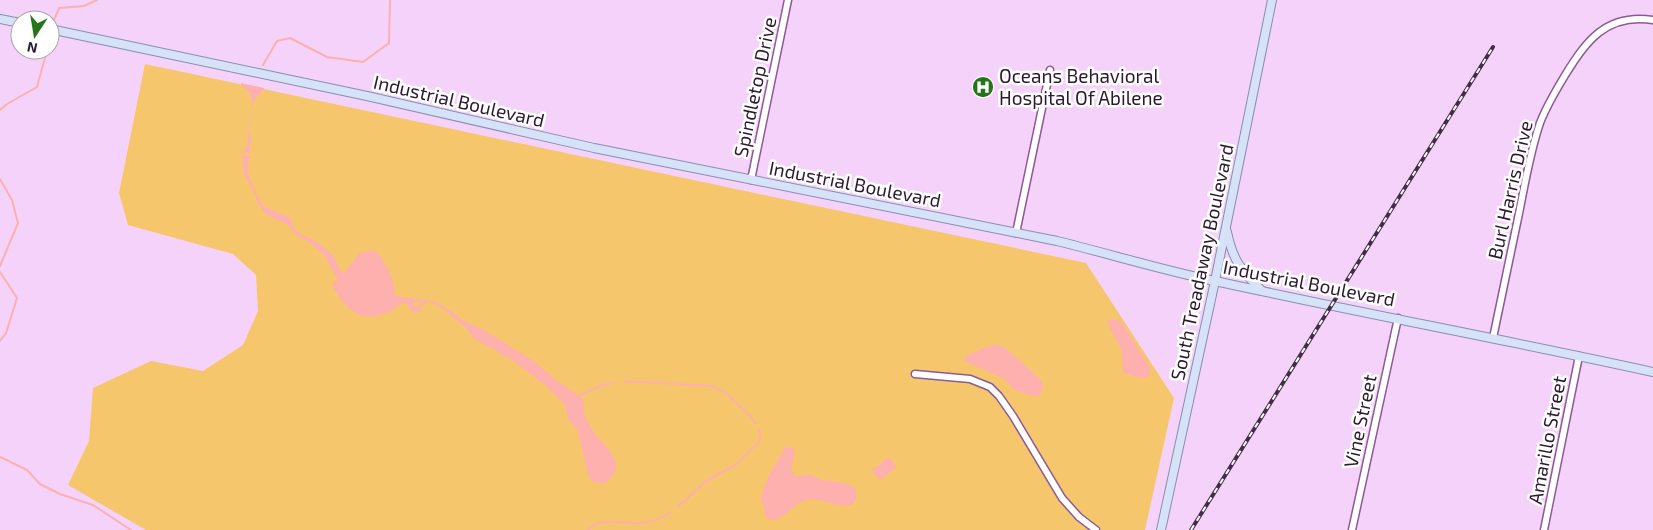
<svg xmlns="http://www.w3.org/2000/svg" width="1653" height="530" font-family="'Exo 2',sans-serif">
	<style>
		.green { fill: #f6c66d }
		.water { fill: #fdb0ad }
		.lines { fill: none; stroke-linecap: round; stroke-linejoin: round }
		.stream { stroke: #fdb0ad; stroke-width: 2 }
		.minor-casing { stroke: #8d5a96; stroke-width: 9 }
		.major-casing { stroke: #898eae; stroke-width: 10 }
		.minor { stroke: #fff; stroke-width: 6 }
		.major { stroke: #d6e2f7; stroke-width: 8 }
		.rail-casing { stroke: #432c47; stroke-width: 4 }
		.rail { stroke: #fff; stroke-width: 2; stroke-dasharray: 5.5; stroke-linecap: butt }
		.labels { text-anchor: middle; stroke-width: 5; stroke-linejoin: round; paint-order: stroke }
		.poi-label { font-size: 19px; fill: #2d1831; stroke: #fff; text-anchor: start }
		.street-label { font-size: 19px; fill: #2d1831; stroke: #fff }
	</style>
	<rect width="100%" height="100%" fill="#f4d2fa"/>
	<!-- green -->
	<path class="green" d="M145 64 1086 263 1174 398 1145 530H146L68 485 89 441 93 388 151 361 203 371 243 345 258 311 256 275 233 254 128 225 119 193Z"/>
	<!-- water -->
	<g class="water">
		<path d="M241 83 264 88C263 94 257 95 255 100 248 113 246 139 251 153H242L247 145 252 103C251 94 249 91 241 86Z"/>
		<path d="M242 155 251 156 248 161 249 179 263 206 289 217 296 231 320 244 333 255 340 270 344 273 360 253 374 250C383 256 397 283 394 293L396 296 436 302 454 313 462 320 484 330 535 362 555 379 583 399C585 405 583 412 586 418 589 423 592 430 596 435 604 446 622 458 614 473 613 477 610 480 607 482 600 485 595 483 589 479L578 431 568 419 565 405 545 385 508 357 503 356 493 348 488 347 476 340 466 328 442 308 430 302H414L412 305 421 307 420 312H412L407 304 402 303C379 322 354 322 338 295 335 290 332 286 333 281H338V280L324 255 310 243 294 233 288 225 266 214 262 209 257 202 256 196 244 174Z"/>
		<path d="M1110 319 1120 321 1124 326 1149 366 1150 375 1147 378 1136 377 1123 372 1122 351 1107 322Z"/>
		<path d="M994 345C997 345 999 345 1002 346 1006 348 1039 377 1041 381 1044 387 1043 391 1039 396H1035L1016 391 1003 378 964 361 965 357C975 351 984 348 994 345Z"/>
		<path d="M788 447 795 450 791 469 793 474C799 478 801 475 808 475 813 474 817 479 822 480 838 483 865 480 854 504 841 511 819 495 803 501 791 505 780 528 766 517L761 497 769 475 785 448Z"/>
		<path d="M889 457 897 467 880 480 872 470Z"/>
	</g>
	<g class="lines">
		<!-- stream -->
		<g class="stream">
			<path d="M54 20 59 8 84 6 97 0"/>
			<path d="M263 65 277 41 290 38 327 57 363 62 389 43 390 0"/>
			<path d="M0 110 7 104 37 87 47 50"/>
			<path d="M249 133 250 141 249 146"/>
			<path d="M248 177 253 188"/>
			<path d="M0 179 12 200 18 223 0 266"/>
			<path d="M0 272 17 298 6 333 0 341"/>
			<path d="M419 307 427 301"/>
			<path d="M625 381 711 386 725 392 751 417 755 423"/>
			<path d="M579 396 602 385 614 383"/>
			<path d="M0 457 27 470 40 484 60 494 93 505 131 530"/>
			<path d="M679 506 706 481 737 464 759 442 760 433 759 429"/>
			<path d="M588 530C596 517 627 524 641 523 652 522 662 518 671 512"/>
		</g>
		<!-- minor casing -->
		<g class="minor-casing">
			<g id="minor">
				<path d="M751 180 788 0"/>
				<path d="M1016 233 1050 70"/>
				<path d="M1493 338C1501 300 1509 261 1517 223 1524 190 1529 155 1540 123 1546 107 1555 92 1564 77 1586 41 1606 13 1653 20"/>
				<path d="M915 374 970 379 990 387 999 396 1013 416 1062 498 1079 517 1096 530"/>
				<path d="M1352 530 1398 318"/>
				<path d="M1544 530 1579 356"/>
			</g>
		</g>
		<!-- major casing -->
		<g class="major-casing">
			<g id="major">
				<path d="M0 19 20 23"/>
				<path d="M50 29 367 96 594 148 1057 241C1110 254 1162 270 1215 281 1361 313 1507 340 1653 372"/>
				<path d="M1227 232C1233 261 1241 270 1262 291"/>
				<path d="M1161 530 1215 281 1272 0"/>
			</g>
		</g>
		<!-- minor -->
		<use href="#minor" class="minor"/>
		<!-- major -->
		<use href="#major" class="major"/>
		<!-- rail casing -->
		<g class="rail-casing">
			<path id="rail" d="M1191 530 1493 47"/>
		</g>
		<!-- rail -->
		<use href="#rail" class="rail"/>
	</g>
	<!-- icons -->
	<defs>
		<g id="hospital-disc" transform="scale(1.125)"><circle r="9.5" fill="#25731a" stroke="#fff"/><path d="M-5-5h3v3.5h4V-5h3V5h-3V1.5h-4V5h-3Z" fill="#fff"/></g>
	</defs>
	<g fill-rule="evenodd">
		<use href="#hospital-disc" x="983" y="87"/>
	</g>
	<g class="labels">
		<!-- poi labels -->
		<g class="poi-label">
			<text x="999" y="83">Oceans Behavioral<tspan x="999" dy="22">Hospital Of Abilene</tspan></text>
		</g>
		<!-- street labels -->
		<g class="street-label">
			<text transform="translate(755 87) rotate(-78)" y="7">Spindletop Drive</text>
			<text transform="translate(459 101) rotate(13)" y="7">Industrial Boulevard</text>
			<text transform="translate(855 184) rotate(11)" y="7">Industrial Boulevard</text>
			<text transform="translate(1510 190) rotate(-77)" y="7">Burl Harris Drive</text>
			<text transform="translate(1202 262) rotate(-78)" y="7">South Treadaway Boulevard</text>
			<text transform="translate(1309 283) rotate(11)" y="7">Industrial Boulevard</text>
			<text transform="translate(1360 421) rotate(-78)" y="7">Vine Street</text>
			<text transform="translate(1547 440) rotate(-79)" y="7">Amarillo Street</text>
		</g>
	</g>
	<!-- north arrow -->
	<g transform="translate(35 35) rotate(192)"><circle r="24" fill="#ffffff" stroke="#aba3ad"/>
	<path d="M0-4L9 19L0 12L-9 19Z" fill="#25731a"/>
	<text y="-8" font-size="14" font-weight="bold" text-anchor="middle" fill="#2d1831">N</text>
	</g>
</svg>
